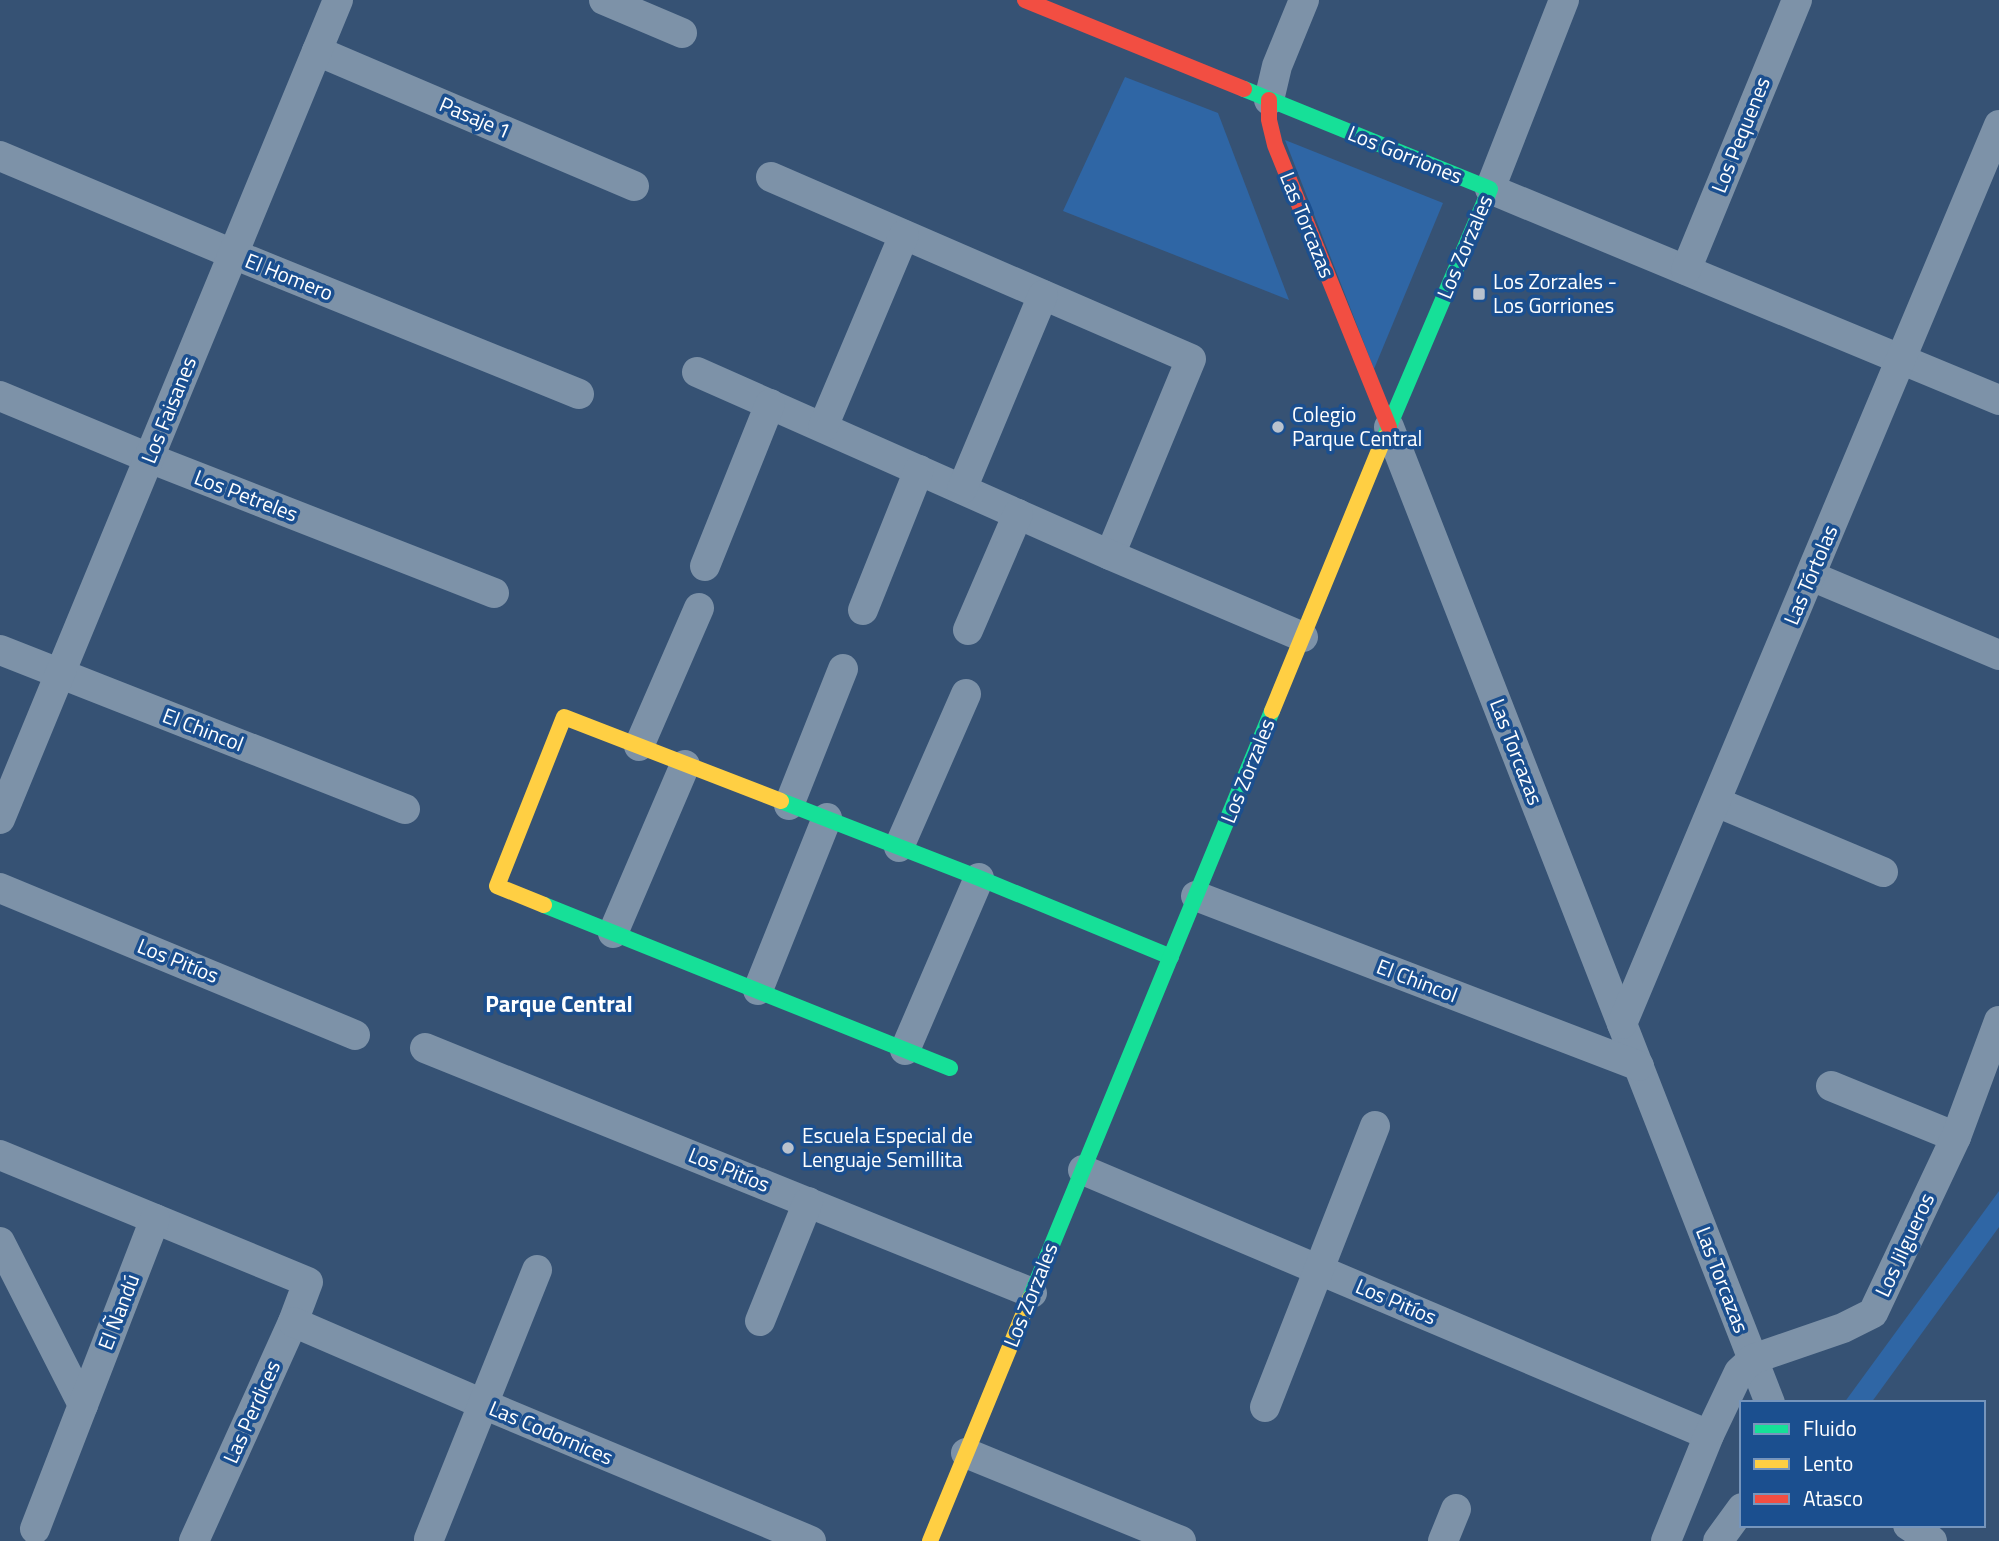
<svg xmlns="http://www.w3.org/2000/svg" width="1999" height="1541" font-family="'Titillium Web',sans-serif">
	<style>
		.green { fill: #2f66a5 }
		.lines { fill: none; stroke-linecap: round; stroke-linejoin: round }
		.street { stroke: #7d92a8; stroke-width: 30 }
		.fast { stroke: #16e098; stroke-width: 16 }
		.slow { stroke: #ffcf43; stroke-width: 16 }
		.jam { stroke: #f24e42; stroke-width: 16 }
		.poi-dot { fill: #b9c2ce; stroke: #1b4f8f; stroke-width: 2.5 }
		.labels { text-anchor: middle; stroke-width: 7; stroke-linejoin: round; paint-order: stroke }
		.street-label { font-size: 21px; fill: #fff; stroke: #1b4f8f }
		.poi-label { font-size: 21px; fill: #fff; stroke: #1b4f8f; text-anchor: start }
		.neighbourhood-label { font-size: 23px; font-weight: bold; fill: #fff; stroke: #1b4f8f }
	</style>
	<rect width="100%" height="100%" fill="#365274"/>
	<!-- green -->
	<g class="green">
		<path d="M1125 77 1218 113 1289 300 1063 211Z"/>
		<path d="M1285 140 1443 203 1374 369Z"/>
		<path d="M1999 1191V1227L1871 1403H1844Z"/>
	</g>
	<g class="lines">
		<!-- street -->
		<g class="street">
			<path d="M604 0 682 33"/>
			<path d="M1564 0 1490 189 1999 400"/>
			<path d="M317 51 634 186"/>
			<path d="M1269 100 1277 66 1304 0"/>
			<path d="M0 156 233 254 579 394"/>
			<path d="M771 177 1191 359 1110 555"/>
			<path d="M1686 270 1797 0"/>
			<path d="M697 372 1110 555 1303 637"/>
			<path d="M0 396 149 458 494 593"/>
			<path d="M823 427 904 235"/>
			<path d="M1389 427 1770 1403"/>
			<path d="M962 489 1043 295"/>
			<path d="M705 566 770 404"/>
			<path d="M1811 576 1999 655"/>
			<path d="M863 610 919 470"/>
			<path d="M968 630 1018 514"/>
			<path d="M0 650 405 809"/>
			<path d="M639 746 699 608"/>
			<path d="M1716 802 1883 872"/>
			<path d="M789 805 843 669"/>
			<path d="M0 819 338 0"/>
			<path d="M899 847 966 694"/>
			<path d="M0 888 355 1035"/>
			<path d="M1196 896 1639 1066"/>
			<path d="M613 933 685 765"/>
			<path d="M758 990 827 818"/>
			<path d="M1622 1024 1999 125"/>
			<path d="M425 1048 1032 1293"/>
			<path d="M905 1050 979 878"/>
			<path d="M1831 1086 1956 1137"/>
			<path d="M0 1155 308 1282 293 1322 194 1541"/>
			<path d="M1083 1170 1709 1435"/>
			<path d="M0 1242 83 1405"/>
			<path d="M760 1321 808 1202"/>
			<path d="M293 1322 483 1404 811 1541"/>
			<path d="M1265 1407 1375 1126"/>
			<path d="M966 1453 1181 1541"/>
			<path d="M1908 1525 1932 1541"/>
			<path d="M35 1529 155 1219"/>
			<path d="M429 1539 537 1270"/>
			<path d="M1443 1541 1456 1509"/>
			<path d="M1666 1541 1709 1435 1739 1372 1753 1359 1843 1328 1873 1313 1956 1137 1999 1021"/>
			<path d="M1718 1541 1742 1508"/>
		</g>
		<!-- fast -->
		<g class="fast">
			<path d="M1244 89 1490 189 1384 438"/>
			<path d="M781 801 979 878 1171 957"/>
			<path d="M544 905 950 1068"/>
			<path d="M1030 1298 1272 711"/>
		</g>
		<!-- slow -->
		<g class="slow">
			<path d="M1272 711 1384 438"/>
			<path d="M544 905 497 886 564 717 781 801"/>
			<path d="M930 1541 1030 1298"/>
		</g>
		<!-- jam -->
		<g class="jam">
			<path d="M1025 0 1244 89"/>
			<path d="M1269 100V120L1275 145 1389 427"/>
		</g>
	</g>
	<!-- markers -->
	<g class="poi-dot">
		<rect x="1472" y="287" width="14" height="14" rx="3.5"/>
		<circle cx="1278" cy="427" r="7"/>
		<circle cx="788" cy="1148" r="7"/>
	</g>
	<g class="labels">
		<!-- street labels -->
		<g class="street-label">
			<text transform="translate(475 118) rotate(23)" y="7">Pasaje 1</text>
			<text transform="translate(1741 135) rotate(-68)" y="7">Los Pequenes</text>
			<text transform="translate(1405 155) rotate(22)" y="7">Los Gorriones</text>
			<text transform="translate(1307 225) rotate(68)" y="7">Las Torcazas</text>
			<text transform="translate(1465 247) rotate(-67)" y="7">Los Zorzales</text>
			<text transform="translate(289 277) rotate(22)" y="7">El Homero</text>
			<text transform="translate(169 410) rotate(-68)" y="7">Los Faisanes</text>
			<text transform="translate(246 496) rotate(21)" y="7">Los Petreles</text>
			<text transform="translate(1811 575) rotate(-67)" y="7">Las Tórtolas</text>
			<text transform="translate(203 730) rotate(21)" y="7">El Chincol</text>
			<text transform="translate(1516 752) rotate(69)" y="7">Las Torcazas</text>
			<text transform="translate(1248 771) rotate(-68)" y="7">Los Zorzales</text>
			<text transform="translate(178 961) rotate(22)" y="7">Los Pitíos</text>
			<text transform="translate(1417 981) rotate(21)" y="7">El Chincol</text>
			<text transform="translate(729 1170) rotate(22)" y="7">Los Pitíos</text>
			<text transform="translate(1905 1245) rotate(-65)" y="7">Los Jilgueros</text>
			<text transform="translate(1722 1280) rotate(69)" y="7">Las Torcazas</text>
			<text transform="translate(1031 1295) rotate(-68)" y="7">Los Zorzales</text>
			<text transform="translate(1396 1302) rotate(23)" y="7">Los Pitíos</text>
			<text transform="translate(119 1312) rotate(-69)" y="7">El Ñandú</text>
			<text transform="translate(252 1412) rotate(-66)" y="7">Las Perdices</text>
			<text transform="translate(551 1433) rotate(23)" y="7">Las Codornices</text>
		</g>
		<!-- poi labels -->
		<g class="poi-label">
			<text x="1493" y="289">Los Zorzales -<tspan x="1493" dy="24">Los Gorriones</tspan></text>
			<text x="1292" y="422">Colegio<tspan x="1292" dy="24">Parque Central</tspan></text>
			<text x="802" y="1143">Escuela Especial de<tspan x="802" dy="24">Lenguaje Semillita</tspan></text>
		</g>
		<!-- neighbourhood labels -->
		<g class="neighbourhood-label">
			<text x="559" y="1012">Parque Central</text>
		</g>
	</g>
	<!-- legend -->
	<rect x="1740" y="1401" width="245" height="126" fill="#1b4f8f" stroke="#7695bc" stroke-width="2"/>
	<rect x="1754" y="1424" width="35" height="10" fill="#16e098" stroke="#7695bc" stroke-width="2"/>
	<text x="1803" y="1436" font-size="21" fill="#ffffff">Fluido</text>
	<rect x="1754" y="1459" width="35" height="10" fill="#ffcf43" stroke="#7695bc" stroke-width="2"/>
	<text x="1803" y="1471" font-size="21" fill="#ffffff">Lento</text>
	<rect x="1754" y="1494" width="35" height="10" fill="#f24e42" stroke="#7695bc" stroke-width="2"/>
	<text x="1803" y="1506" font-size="21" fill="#ffffff">Atasco</text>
</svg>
